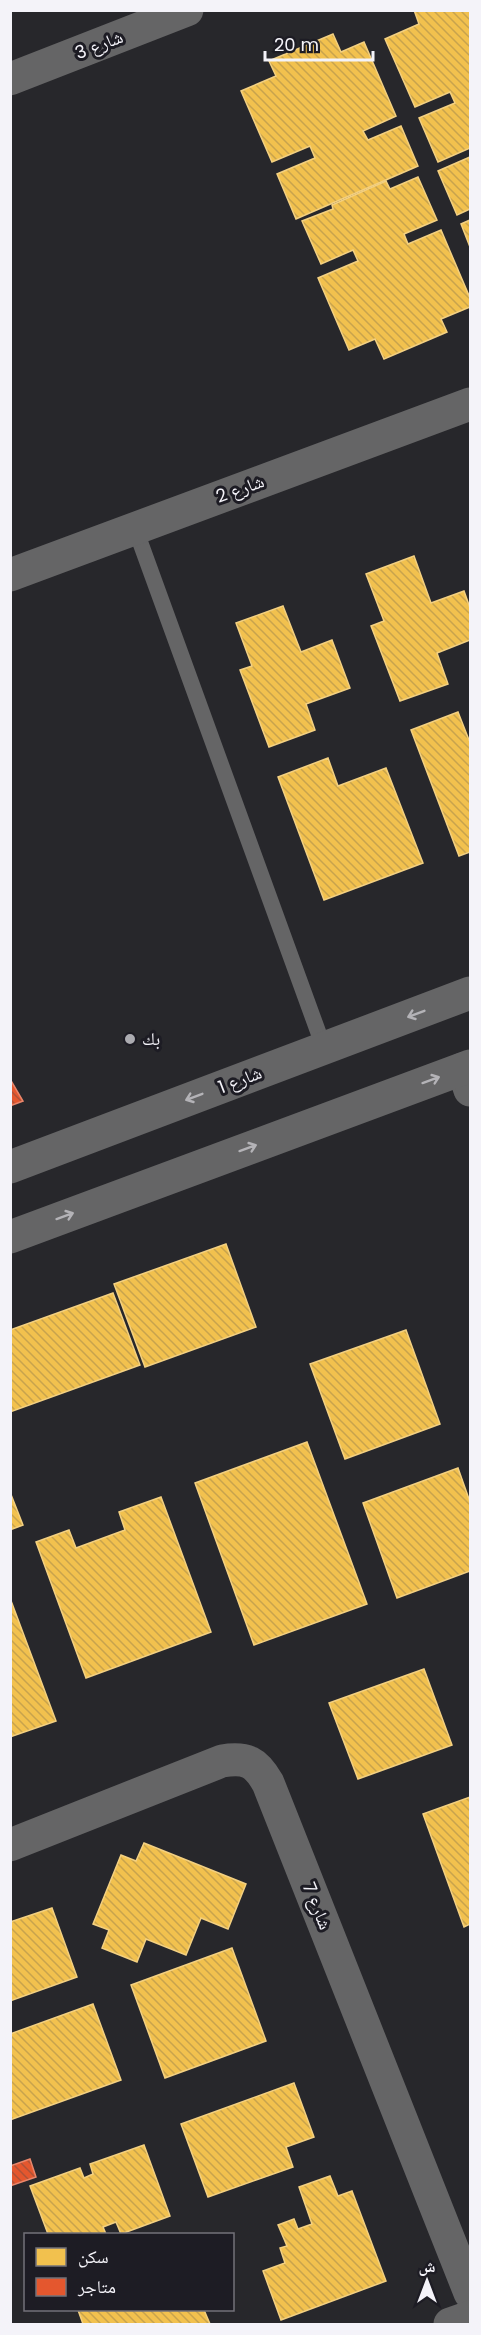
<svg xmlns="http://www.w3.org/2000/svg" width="481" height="2335" font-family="Poppins,'Noto Naskh Arabic',sans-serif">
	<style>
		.homes { fill: url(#homes-back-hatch); stroke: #f3d081; stroke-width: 1.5 }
		.shops { fill: url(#shops-back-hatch); stroke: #e9866b; stroke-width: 1.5 }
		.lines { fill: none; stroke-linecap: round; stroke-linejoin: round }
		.service { stroke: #656566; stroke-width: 16 }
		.minor { stroke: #656566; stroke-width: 33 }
		.tertiary { stroke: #656566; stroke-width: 33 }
		.oneway { stroke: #b4b3b7 }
		.poi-dot { fill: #acacb1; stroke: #1d1c24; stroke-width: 2 }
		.labels { text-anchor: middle; stroke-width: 6; stroke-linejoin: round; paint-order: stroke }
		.street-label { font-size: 18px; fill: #f4f3f9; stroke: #1d1c24 }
		.poi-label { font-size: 18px; fill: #f4f3f9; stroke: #1d1c24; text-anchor: start }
	</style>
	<defs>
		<pattern id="homes-back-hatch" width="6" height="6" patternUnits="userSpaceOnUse" patternTransform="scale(1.5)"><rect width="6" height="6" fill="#f2c14e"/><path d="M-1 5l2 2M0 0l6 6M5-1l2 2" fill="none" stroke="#c8a34d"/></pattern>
		<pattern id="shops-back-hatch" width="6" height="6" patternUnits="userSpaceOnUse" patternTransform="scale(1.5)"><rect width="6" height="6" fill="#e4572e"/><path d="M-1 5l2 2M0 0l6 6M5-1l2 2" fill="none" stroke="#ae5238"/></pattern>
	</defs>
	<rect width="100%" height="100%" fill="#27272b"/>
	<!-- homes -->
	<g class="homes">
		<path d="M414 10H470V148L438 162 419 118 455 103 450 92 415 107 385 39 419 24Z"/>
		<path d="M333 34 341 52 364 42 396 116 363 131 368 140 401 126 418 166 296 219 277 174 315 158 310 146 272 162 241 91 276 76 269 61Z"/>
		<path d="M470 157V209L457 215 438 171Z"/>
		<path d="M418 177 437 220 404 234 408 244 441 230 470 298V307L441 319 447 332 384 359 375 339 349 350 318 278 358 261 353 250 321 264 302 221 333 209 332 205 386 181 390 189Z"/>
		<path d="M470 220V247L461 224Z"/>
		<path d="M414 556 431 603 464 591 470 608V640L437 653 448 684 400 701 371 626 384 621 366 574Z"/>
		<path d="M283 606 301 652 332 640 350 688 306 704 315 730 269 747 240 670 252 666 236 623Z"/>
		<path d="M458 712 469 740 470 739V852L459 856 411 730Z"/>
		<path d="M328 758 338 786 386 768 423 863 324 900 278 777Z"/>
		<path d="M226 1244 256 1327 145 1367 114 1284Z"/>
		<path d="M113 1293 140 1365 10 1412V1330Z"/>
		<path d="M406 1330 440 1424 345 1459 310 1364Z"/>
		<path d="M307 1442 367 1604 254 1645 195 1483Z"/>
		<path d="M458 1468 470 1502V1571L397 1598 363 1503Z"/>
		<path d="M10 1492 23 1525 10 1530Z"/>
		<path d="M161 1497 211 1632 86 1678 36 1542 69 1530 76 1548 125 1530 119 1512Z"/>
		<path d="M10 1598 56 1721 10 1737Z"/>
		<path d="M424 1669 452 1745 358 1779 329 1703Z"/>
		<path d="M470 1797V1924L464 1927 423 1814Z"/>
		<path d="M144 1843 246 1884 228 1929 201 1918 186 1955 146 1939 137 1962 102 1948 109 1930 93 1924 121 1855 136 1861Z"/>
		<path d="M52 1908 77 1977 10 2001V1922Z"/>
		<path d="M232 1948 266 2041 165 2078 131 1985Z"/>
		<path d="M93 2004 121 2080 10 2120V2034Z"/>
		<path d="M294 2083 314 2137 286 2147 293 2167 208 2197 181 2124Z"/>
		<path d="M144 2145 170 2216 121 2234 116 2222 103 2227 106 2234H48L30 2186 80 2168 84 2178 93 2174 90 2164Z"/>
		<path d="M330 2176 338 2196 352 2191 386 2281 281 2320 263 2271 285 2263 280 2248 287 2246 278 2225 294 2219 298 2229 312 2224 299 2187Z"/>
		<path d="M78 2310H204L210 2324H83Z"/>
	</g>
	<!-- shops -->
	<g class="shops">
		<path d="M10 1079 23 1101 10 1106Z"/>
		<path d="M30 2159 36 2177 10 2186V2166Z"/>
	</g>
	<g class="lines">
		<!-- service -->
		<path class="service" d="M135 528 324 1048"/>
		<!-- minor -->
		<g class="minor">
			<path d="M10 79 187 10"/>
			<path d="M10 575 470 404"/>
			<path d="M463 1069 470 1090"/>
			<path d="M10 1845 222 1761C247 1757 256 1762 268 1783L470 2293"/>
			<path d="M450 2324 470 2317"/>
		</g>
		<!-- tertiary -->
		<g class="tertiary">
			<path d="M10 1167 470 993"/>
			<path d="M10 1237 470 1066"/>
		</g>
	</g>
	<!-- one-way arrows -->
	<defs><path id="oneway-shaft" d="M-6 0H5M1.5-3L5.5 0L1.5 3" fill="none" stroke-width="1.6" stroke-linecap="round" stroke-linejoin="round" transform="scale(1.5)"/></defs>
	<g class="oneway">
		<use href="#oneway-shaft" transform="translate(416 1014) rotate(159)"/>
		<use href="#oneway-shaft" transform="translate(431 1080) rotate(-20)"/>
		<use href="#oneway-shaft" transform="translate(194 1097) rotate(159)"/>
		<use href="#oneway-shaft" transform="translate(248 1148) rotate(-20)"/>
		<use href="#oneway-shaft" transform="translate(65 1216) rotate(-20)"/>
	</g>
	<!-- markers -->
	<circle class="poi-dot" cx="130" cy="1039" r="6"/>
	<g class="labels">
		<!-- street labels -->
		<g class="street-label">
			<text transform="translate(99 45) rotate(-21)" y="6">شارع 3</text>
			<text transform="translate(240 489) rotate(-20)" y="6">شارع 2</text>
			<text transform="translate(240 1080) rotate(-21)" y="6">شارع 1</text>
			<text transform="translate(317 1906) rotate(68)" y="6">شارع 7</text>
		</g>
		<!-- poi labels -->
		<g class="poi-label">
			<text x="142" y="1045">بك</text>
		</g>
	</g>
	<!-- border -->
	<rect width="481" height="2335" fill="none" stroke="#f4f3f9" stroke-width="24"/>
	<!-- legend -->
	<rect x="24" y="2233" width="210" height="78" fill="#1d1c24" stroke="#737279" stroke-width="1.5"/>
	<rect x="36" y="2248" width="30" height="18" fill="#f2c14e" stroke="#737279" stroke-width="1.5"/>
	<text x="78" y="2263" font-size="18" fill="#f4f3f9">سكن</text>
	<rect x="36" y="2278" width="30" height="18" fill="#e4572e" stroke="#737279" stroke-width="1.5"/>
	<text x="78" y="2293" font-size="18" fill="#f4f3f9">متاجر</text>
	<!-- north arrow -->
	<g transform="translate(427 2281)" stroke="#1d1c24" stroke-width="4.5" paint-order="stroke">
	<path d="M0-4.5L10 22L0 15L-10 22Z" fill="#f4f3f9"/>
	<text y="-9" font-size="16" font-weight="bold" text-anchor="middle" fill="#f4f3f9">ش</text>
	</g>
	<!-- scale -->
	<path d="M265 51v9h108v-9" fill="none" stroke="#f4f3f9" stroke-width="3"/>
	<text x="274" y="51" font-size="18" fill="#f4f3f9" stroke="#1d1c24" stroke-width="4.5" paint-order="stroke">20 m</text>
</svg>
